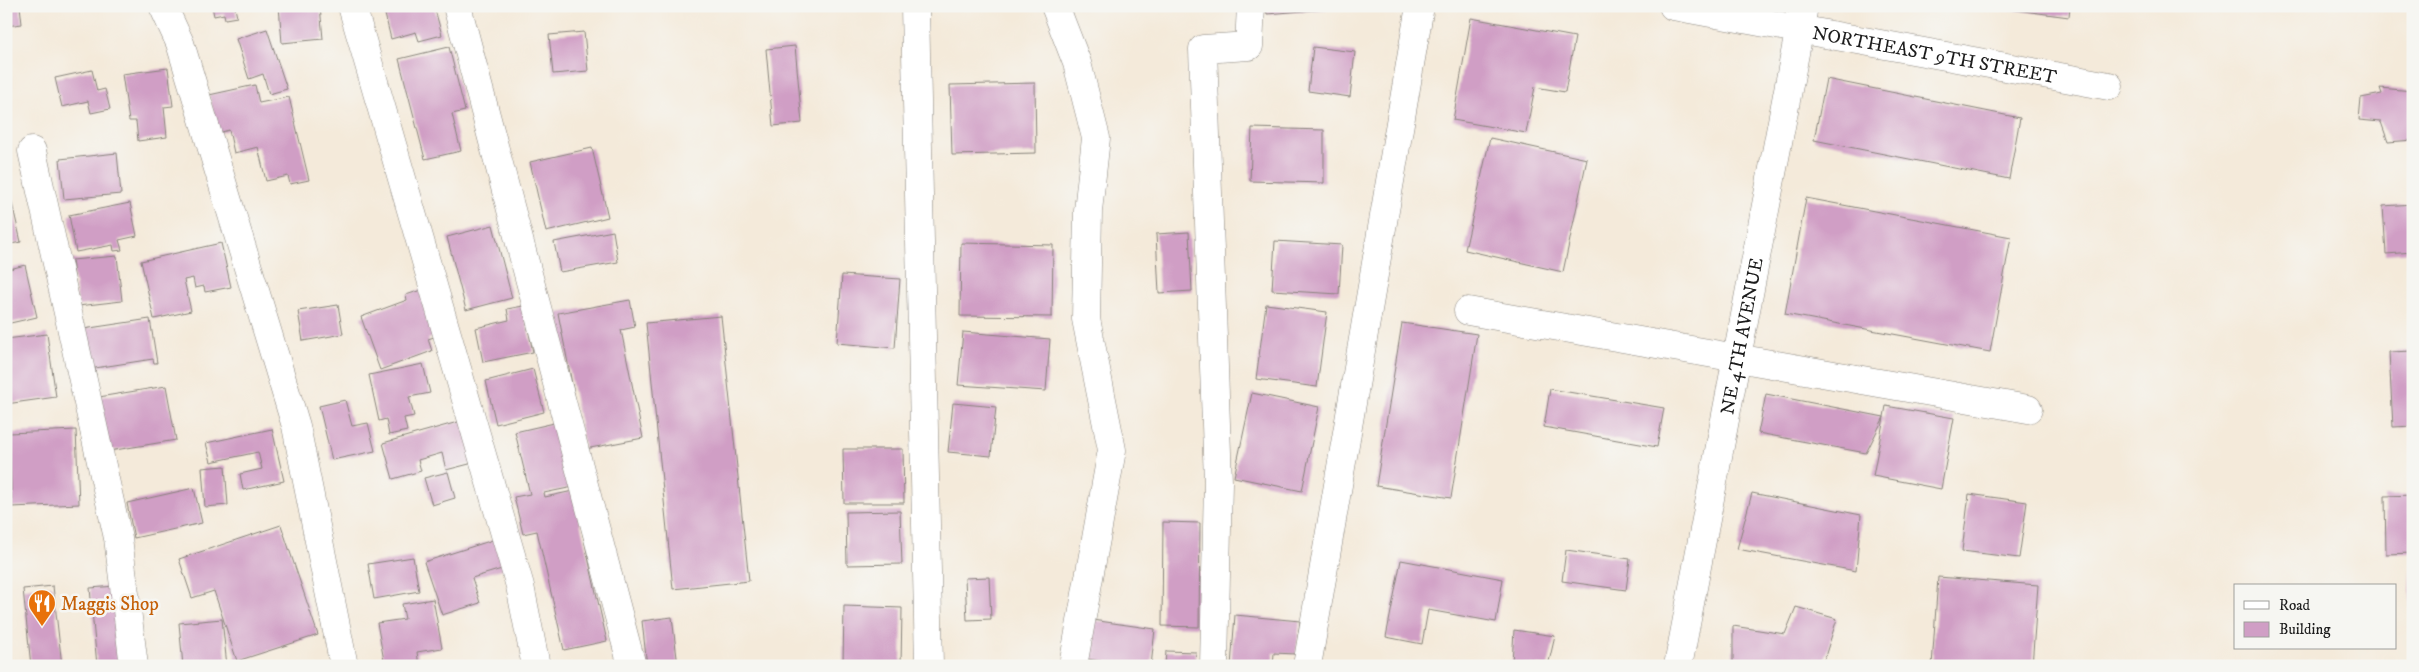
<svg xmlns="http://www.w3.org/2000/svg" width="2419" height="672" font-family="'IM FELL DW Pica',serif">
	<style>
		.building { fill: #d09ec5 }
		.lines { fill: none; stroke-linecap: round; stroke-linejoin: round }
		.street-casing { stroke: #88837b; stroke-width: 29 }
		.street { stroke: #fff; stroke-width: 28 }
		.labels { text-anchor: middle; stroke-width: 5; stroke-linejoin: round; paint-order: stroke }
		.street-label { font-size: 19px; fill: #1c1c1c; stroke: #f6f6f2 }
		.food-label { font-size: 19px; fill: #c56008; stroke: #f6f6f2; text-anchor: start }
	</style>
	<rect width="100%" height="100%" fill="#f6f6f2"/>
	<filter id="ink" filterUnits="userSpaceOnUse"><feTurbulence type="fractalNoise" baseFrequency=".02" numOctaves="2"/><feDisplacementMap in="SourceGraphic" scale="10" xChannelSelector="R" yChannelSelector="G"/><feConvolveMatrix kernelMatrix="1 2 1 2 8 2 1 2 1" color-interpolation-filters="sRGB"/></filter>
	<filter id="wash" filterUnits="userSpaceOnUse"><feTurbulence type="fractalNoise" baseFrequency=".0096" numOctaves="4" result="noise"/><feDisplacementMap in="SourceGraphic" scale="20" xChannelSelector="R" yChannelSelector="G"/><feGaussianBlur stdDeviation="1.12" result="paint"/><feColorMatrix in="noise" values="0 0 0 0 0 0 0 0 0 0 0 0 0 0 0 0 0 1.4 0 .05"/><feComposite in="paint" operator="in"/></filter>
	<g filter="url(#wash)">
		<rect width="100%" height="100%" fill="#f4eada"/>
		<g id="blocks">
			<!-- building -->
			<g class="building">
				<path d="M6 6H20L22 24 6 26Z"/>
				<path d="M212 6H239V7L235 8 237 17 225 19 224 14 214 16Z"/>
				<path d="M279 6H320L323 39 282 43Z"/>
				<path d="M383 6H434L442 35 419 41 416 32 391 39Z"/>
				<path d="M1266 6H1327V9L1267 14Z"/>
				<path d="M1985 6H2070L2069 17Z"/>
				<path d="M1471 18 1575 37 1565 92 1535 87 1526 133 1453 120Z"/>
				<path d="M267 29 287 89 269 94 263 74 249 79 236 39Z"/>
				<path d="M584 32 588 71 553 74 549 35Z"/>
				<path d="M795 46 802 123 773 126 766 49Z"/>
				<path d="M449 47 465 111 452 114 461 151 425 159 399 59Z"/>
				<path d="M1313 47 1355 52 1350 97 1308 91Z"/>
				<path d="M168 68 173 106 164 107 167 137 138 141 136 121H129L122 74Z"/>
				<path d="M92 70 97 91 105 89 110 109 91 113 88 101 62 107 55 78Z"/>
				<path d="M1826 79 2020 118 2009 179 1814 140Z"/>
				<path d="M1035 83 1036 153 952 155 950 85Z"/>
				<path d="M255 85 259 103 289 97 309 180 290 184 288 176 266 181 258 147 234 153 229 130 218 133 209 95Z"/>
				<path d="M2380 88 2413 91V140L2388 142 2381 122 2359 120 2361 98 2382 94Z"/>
				<path d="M1252 128 1324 130V183L1250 181Z"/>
				<path d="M1490 138 1587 159 1563 272 1465 250Z"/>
				<path d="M592 148 608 217 546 232 530 162Z"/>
				<path d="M117 153 121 194 64 199 60 159Z"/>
				<path d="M6 177 21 242 6 245Z"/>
				<path d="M1806 198 2011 237 1990 352 1785 314Z"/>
				<path d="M130 203 137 236 119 240 122 250 114 251 113 245 76 252 69 215Z"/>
				<path d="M2413 204V252L2386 254 2383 206Z"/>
				<path d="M493 225 512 298 466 310 447 237Z"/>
				<path d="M613 231 618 262 560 272 554 242Z"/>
				<path d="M1189 232 1192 291 1159 293 1156 234Z"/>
				<path d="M1275 241 1342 245 1339 294 1272 290Z"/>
				<path d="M221 243 231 287 205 292 204 286 195 288 193 278 184 280 191 311 154 319 141 261Z"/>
				<path d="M961 243 1053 245 1052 317 960 316Z"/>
				<path d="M117 256 122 301 78 306 72 260Z"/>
				<path d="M25 265 37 317 6 324V270Z"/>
				<path d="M842 275 900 279 895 348 837 343Z"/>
				<path d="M427 288 443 334 428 339 432 351 380 370 361 317 407 300 406 295Z"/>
				<path d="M630 300 635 327 621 330 643 438 585 449 558 313Z"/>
				<path d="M1266 304 1327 312 1317 387 1256 379Z"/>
				<path d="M338 305 343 334 303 341 298 311Z"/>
				<path d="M523 306 533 352 483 362 476 328 509 320 507 309Z"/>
				<path d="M721 316 749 581 673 589 646 323Z"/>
				<path d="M150 319 157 363H154L153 359 95 368 96 375 90 376 83 329Z"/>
				<path d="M1402 323 1477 334 1451 498 1376 486Z"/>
				<path d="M963 332 1050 339 1046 391 958 385Z"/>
				<path d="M47 334 56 397 6 404V339Z"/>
				<path d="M2413 351V426L2393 427 2389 352Z"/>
				<path d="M423 364 430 393 409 397 414 416 404 418 407 431 389 435 386 419 379 421 369 375Z"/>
				<path d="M533 369 544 412 496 424 486 381Z"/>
				<path d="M166 386 176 440 109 451 99 397Z"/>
				<path d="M1550 389 1664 408 1657 447 1544 427Z"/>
				<path d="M1252 393 1319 407 1302 491 1234 477Z"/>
				<path d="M1766 394 1884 417 1886 406 1954 418 1941 489 1873 476 1884 417 1866 453 1758 433Z"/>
				<path d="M345 400 352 426 368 423 375 451 332 460 319 406Z"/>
				<path d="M953 403 996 407 991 456 948 452Z"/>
				<path d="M465 420 477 462 446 470 442 453 418 460 421 471 393 479 383 443Z"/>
				<path d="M563 421 578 486 544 493 545 497 573 491 607 641 564 650 537 531 523 534 514 497 530 494 515 432Z"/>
				<path d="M272 429 284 481 243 490 240 474 262 469 258 452 211 462 206 443Z"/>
				<path d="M76 430 79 504 12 507 9 433Z"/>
				<path d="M843 449H903L904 503H844Z"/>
				<path d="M225 466 228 505 205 507 202 468Z"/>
				<path d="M448 472 455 498 432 505 424 478Z"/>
				<path d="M194 488 202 523 134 538 127 503Z"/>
				<path d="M1752 493 1861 515 1856 571 1737 549Z"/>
				<path d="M1969 494 2027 502 2019 558 1962 551Z"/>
				<path d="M2413 495V553L2386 554 2385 496Z"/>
				<path d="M900 511 902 564 847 565 846 512Z"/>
				<path d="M1163 522 1200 523 1199 627 1162 626Z"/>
				<path d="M281 525 318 635 237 661 214 591 192 598 179 559Z"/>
				<path d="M496 539 505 568 472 578 480 603 442 615 424 562Z"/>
				<path d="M1566 550 1630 559 1626 590 1562 581Z"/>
				<path d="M413 557 419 591 374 599 368 564Z"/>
				<path d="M1401 560 1503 579 1496 622 1428 610 1422 644 1386 637Z"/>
				<path d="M2411 569 2413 610H2410Z"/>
				<path d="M989 577 991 619 967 620 965 578Z"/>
				<path d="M1938 577 2038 585 2032 666H1932Z"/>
				<path d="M53 586 62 666H31L23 589Z"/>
				<path d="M116 586 123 666H97L90 588Z"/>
				<path d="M433 599 442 648 417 652 419 666H385L377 623 405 619 402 604Z"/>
				<path d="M844 606 902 608 901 666H843Z"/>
				<path d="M1796 607 1837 619 1822 666H1733V626L1785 634Z"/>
				<path d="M1235 615 1300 621 1296 654 1274 653 1273 666H1231Z"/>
				<path d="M672 617 678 666H647L642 621Z"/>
				<path d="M222 619 227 666H183L179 623Z"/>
				<path d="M1092 620 1155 629 1151 666H1133L1087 659Z"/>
				<path d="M1514 630 1555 636 1548 666 1512 663Z"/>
				<path d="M1166 651 1196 652 1195 666H1165Z"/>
			</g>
		</g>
	</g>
	<g filter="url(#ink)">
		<use href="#blocks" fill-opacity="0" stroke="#88837b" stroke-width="1"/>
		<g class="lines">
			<!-- street casing -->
			<g class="street-casing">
				<g id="street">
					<path d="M163 6 180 43 296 426 344 666"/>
					<path d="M352 6 520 586 536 666"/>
					<path d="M457 6 632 666"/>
					<path d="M915 6 929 666"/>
					<path d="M1055 6 1077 63 1096 138 1088 211 1086 319 1112 450 1073 666"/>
					<path id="s1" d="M1673 6 2109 86"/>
					<path d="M32 151 118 538 134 666"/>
					<path d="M1468 311 2028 409"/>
					<path d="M1214 666 1218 482 1203 49 1249 46 1251 6"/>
					<path d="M1307 666 1420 6"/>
					<path id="s2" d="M1678 666 1804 6"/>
				</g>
			</g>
			<!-- street -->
			<use href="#street" class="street"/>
		</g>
	</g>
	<!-- icons -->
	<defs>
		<g id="restaurant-pin" transform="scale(1.4375)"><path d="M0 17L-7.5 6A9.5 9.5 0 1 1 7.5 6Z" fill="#e8710a" stroke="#f6f6f2"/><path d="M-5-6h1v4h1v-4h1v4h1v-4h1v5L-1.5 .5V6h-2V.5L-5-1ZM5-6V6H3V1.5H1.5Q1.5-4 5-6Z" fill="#fff"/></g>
	</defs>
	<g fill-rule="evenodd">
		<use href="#restaurant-pin" x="42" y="603"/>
	</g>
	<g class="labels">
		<!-- street labels -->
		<g class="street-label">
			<text dy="7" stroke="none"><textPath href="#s1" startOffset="266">NORTHEAST 9TH STREET</textPath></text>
			<text dy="7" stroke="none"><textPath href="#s2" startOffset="336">NE 4TH AVENUE</textPath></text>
		</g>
		<!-- food labels -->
		<g class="food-label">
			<text x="61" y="610">Maggis Shop</text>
		</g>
	</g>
	<!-- margin -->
	<rect width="2419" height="672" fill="none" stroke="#f6f6f2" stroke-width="25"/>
	<!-- legend -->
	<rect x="2234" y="584" width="162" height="65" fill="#f6f6f2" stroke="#9f9f9c"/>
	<rect x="2244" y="601" width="25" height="8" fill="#ffffff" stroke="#9f9f9c"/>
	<text x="2279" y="610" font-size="15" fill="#1c1c1c">Road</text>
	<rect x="2244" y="622" width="25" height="15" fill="#d09ec5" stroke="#9f9f9c"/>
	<text x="2279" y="634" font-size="15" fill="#1c1c1c">Building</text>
</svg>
